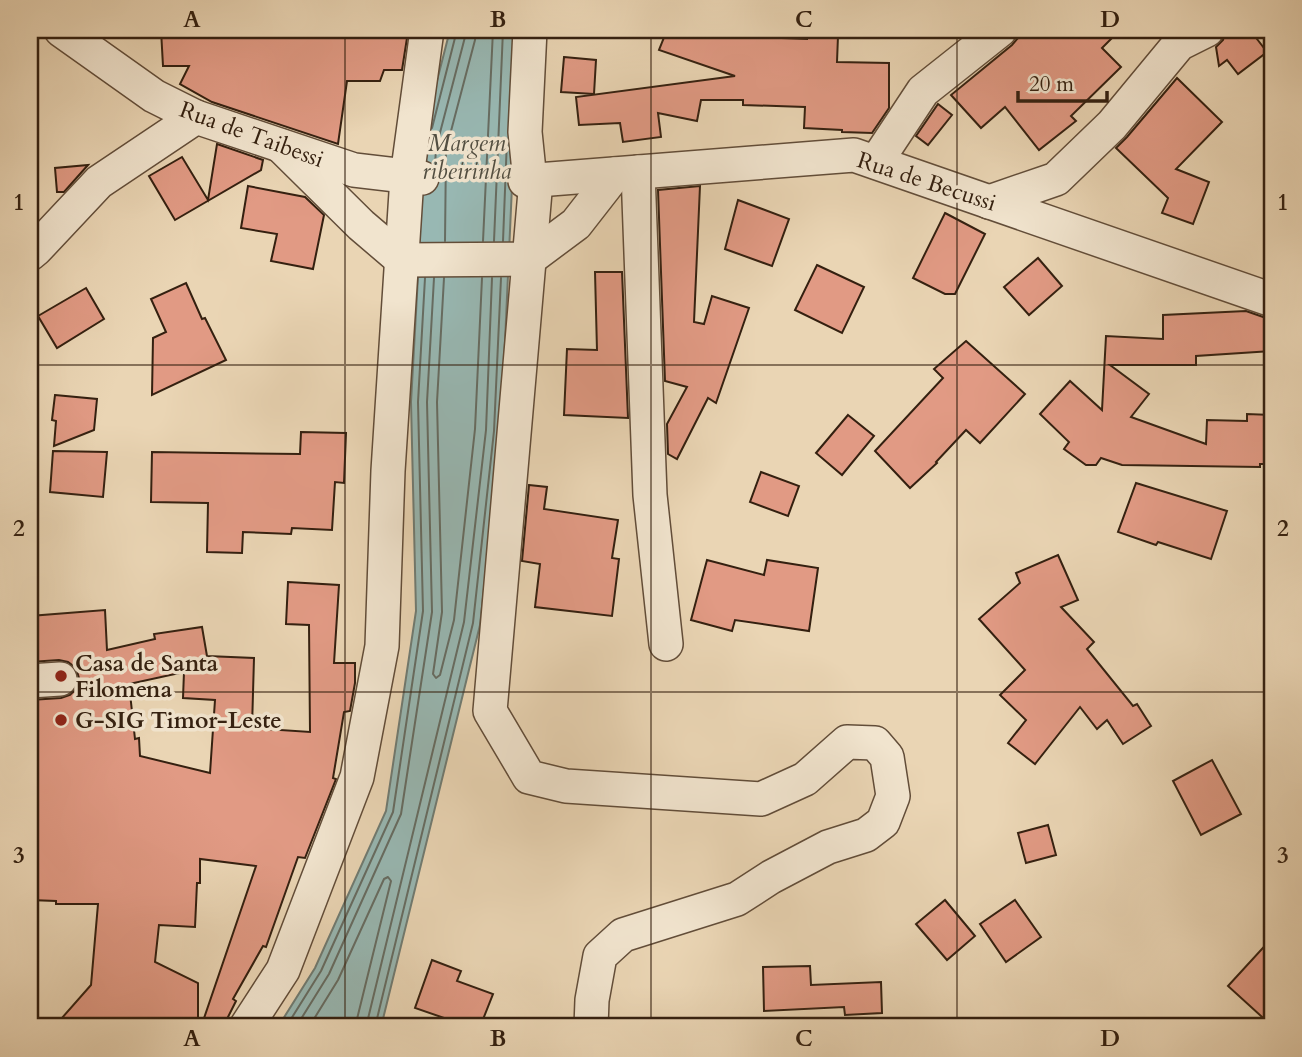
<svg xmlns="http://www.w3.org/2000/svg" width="1302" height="1057" font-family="Cardo,serif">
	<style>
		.water { fill: #98b8b3; stroke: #707b72; stroke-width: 2 }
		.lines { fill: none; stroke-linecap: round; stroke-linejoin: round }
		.shore { stroke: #666c62; stroke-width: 2 }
		.building { fill: #e19a84; stroke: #342010; stroke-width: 2; fill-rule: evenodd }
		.minor-casing { stroke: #624d39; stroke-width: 36 }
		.minor { stroke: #f1e4ce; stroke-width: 33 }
		.grid { fill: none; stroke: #342010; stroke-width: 2; stroke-opacity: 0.55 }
		.poi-dot { fill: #8f2418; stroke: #f1e4ce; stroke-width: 2.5 }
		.labels { text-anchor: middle; stroke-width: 7; stroke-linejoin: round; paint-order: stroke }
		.street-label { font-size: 23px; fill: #342010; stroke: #f1e4ce }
		.poi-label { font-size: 23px; font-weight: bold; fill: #342010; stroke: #f1e4ce; text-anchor: start }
		.water-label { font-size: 24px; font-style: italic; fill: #524e41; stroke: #f1e4ce }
		.neatline { fill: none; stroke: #342010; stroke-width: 2.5 }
		.grid-label { font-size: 23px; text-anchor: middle; font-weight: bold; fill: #342010 }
	</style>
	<rect width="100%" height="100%" fill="#ead5b4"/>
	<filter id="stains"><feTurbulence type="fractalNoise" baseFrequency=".00286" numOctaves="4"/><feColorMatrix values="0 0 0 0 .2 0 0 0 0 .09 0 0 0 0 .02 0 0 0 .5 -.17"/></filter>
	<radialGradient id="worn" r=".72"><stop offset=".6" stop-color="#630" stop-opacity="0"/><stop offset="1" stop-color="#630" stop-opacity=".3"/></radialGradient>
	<!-- water -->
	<path class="water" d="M450 30H519L501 431 480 625 381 1027H278L315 968 386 811 416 611 411 402 418 277 420 147Z"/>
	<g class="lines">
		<!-- shore -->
		<g class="shore">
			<path d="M432 128 457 30"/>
			<path d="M435 166 436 148 465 37 466 30"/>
			<path d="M445 241 446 150 475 40 476 30"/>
			<path d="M483 241 493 30"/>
			<path d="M494 241 503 30"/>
			<path d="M503 241 507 139"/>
			<path d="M444 278 437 402 442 612 433 674 436 678 440 675 454 620 475 429 482 278"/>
			<path d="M286 1027 321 971 393 812 423 611 418 402 425 278"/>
			<path d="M296 1027 329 974 401 814 432 612 427 402 434 278"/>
			<path d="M309 1027 338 980 384 879 388 877 391 881 357 1019 356 1027"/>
			<path d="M366 1027 464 622 486 430 492 278"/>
			<path d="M375 1027 473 623 494 431 501 278"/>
		</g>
	</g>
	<!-- building -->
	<g class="building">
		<path d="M161 30H352V37L407 38 402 70H384L380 81H347L338 144 212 102 180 84 189 66H163Z"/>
		<path d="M667 30H712L710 35 807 39V35L838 36 837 62 889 63V108L872 133 842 132V130L804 128 805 107 743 105V100H701L697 121 658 113 661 137 623 142 620 123 579 125 576 97 735 76 659 50Z"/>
		<path d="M1019 30H1120L1102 48 1121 67 1071 116 1076 121 1039 150 1005 107 981 128 951 95 1012 45 1018 38Z"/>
		<path d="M1226 30H1250L1267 52 1238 74 1227 60 1219 66 1216 47 1223 40Z"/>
		<path d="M564 57 596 60 594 94 561 92Z"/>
		<path d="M1177 78 1222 122 1176 169 1209 182 1193 224 1162 213 1168 198 1116 148 1127 137Z"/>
		<path d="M938 104 952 115 928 145 916 136Z"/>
		<path d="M217 144 263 160 261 170 175 220 149 176 182 157 208 200Z"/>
		<path d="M88 165 64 192H57L55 168Z"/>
		<path d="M248 186 305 197 324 215 313 269 271 261 277 234 241 228Z"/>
		<path d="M700 186 694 322 704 324 712 296 749 308 716 403 708 398 677 459 668 454 667 424 687 387 665 381 658 190Z"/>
		<path d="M738 200 789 219 772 266 725 249Z"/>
		<path d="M945 213 985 234 955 294H945L913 278Z"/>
		<path d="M1038 258 1062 286 1029 315 1004 287Z"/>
		<path d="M817 265 864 287 842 333 795 310Z"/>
		<path d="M595 272H622L628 418 564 415 567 349 597 350Z"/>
		<path d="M186 283 202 319 205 318 226 360 152 395 153 338 166 332 151 299Z"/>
		<path d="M86 288 104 319 57 348 38 316Z"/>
		<path d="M1246 311 1266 318 1272 319V351L1196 356V365H1110L1149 394 1131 417 1206 444 1207 420 1247 421V414L1272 415V464H1260V467L1122 465 1101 458 1096 465H1086L1064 449 1069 442 1040 414 1070 381 1102 410 1106 336 1163 339V315Z"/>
		<path d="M966 341 1025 394 980 443 966 430 936 462 937 463 910 488 875 451 943 378 934 369Z"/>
		<path d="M55 395 97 399 94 430 54 446 56 421 52 420Z"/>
		<path d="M848 415 874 436 842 475 816 453Z"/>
		<path d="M301 432 346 433 344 483 335 482 332 530 292 528 291 534 243 532 242 553 207 552 208 503 151 502 152 452 300 454Z"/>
		<path d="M53 451 107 452 103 497 50 492Z"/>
		<path d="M761 472 799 486 788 516 750 502Z"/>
		<path d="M1136 483 1227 511 1211 559 1158 542 1156 545 1118 532Z"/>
		<path d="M529 485 547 487 544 509 618 520 612 558 619 559 612 616 535 607 540 564 522 561Z"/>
		<path d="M1058 555 1078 600 1061 607 1094 642 1087 649 1133 706 1137 704 1151 726 1123 744 1107 720 1097 729 1080 707 1035 764 1008 743 1026 720 1000 695 1025 670 979 619 1020 583 1016 573Z"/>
		<path d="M707 560 764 575 767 560 818 568 809 631 735 620 732 631 691 620Z"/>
		<path d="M288 582 339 585 334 663H355V683L350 711 344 712 333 778 336 779 305 858 298 857 266 947 263 946 233 999 236 1001 223 1027H201L256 866 200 859V883H197L195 927 159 925 155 962 198 983V1027H54L91 985 98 904H56V901L30 900V810H32V735H30V700L61 698 70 695 77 688 79 678 76 668 68 662 59 660 30 662V616L105 610 107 650 155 639 154 634 202 627 207 656 254 658 252 728 310 732 309 625 286 624ZM184 672 183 698 215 700 210 773 140 756 139 738 135 739 129 684Z"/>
		<path d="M1212 760 1241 814 1201 835 1173 781Z"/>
		<path d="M1048 825 1056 855 1026 863 1018 833Z"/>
		<path d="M945 900 975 936 947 960 916 924Z"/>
		<path d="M1015 900 1041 937 1006 962 980 924Z"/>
		<path d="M1272 938V1026L1228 986Z"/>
		<path d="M432 960 461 971 457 981 493 994 480 1027H447L450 1020 415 1008Z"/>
		<path d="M810 966 811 985 881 982 882 1013 845 1015 844 1007 764 1011 763 967Z"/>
	</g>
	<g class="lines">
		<!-- minor casing -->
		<g class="minor-casing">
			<g id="minor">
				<path d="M61 30 154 96 196 117 354 170 422 178"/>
				<path d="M530 30 525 132 530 181"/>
				<path d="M281 146 361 225 402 260 529 259 576 224 615 174"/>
				<path d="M876 162 923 91 1000 30"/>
				<path d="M638 172 650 495 666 644"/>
				<path d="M536 180 490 711 529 777 566 786 761 799 805 779 847 742 875 743 887 757 893 796 883 822 866 835 828 847 771 877 737 899 623 935 600 956 592 1000 591 1027"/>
				<path d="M525 181 854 155 1272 300"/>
				<path d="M989 202 1056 179 1112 125 1179 44 1207 30"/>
				<path d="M30 254 36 249 99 182 196 117"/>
				<path d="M30 681 60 679"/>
				<path d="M246 1027 283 970 357 777 382 646 388 471 407 177 427 30"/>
			</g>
		</g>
		<!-- minor -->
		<use href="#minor" class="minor"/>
	</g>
	<!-- grid -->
	<path class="grid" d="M345 30V1027M651 30V1027M957 30V1027M30 365H1272M30 692H1272"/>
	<!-- markers -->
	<g class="poi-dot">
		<circle cx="61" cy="676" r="7"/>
		<circle cx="61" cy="720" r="7"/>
	</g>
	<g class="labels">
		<!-- street labels -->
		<g class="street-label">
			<text transform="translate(252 134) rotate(20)" y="8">Rua de Taibessi</text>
			<text transform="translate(927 181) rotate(18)" y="8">Rua de Becussi</text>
		</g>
		<!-- poi labels -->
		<g class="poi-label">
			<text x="75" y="671">Casa de Santa<tspan x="75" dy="26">Filomena</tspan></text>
			<text x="75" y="728">G-SIG Timor-Leste</text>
		</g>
		<!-- water labels -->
		<g class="water-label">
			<text x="467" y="151">Margem<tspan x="467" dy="28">ribeirinha</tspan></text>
		</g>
	</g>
	<!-- margin -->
	<rect width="1302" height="1057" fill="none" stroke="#ead5b4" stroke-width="77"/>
	<!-- scale -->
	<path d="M1018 91v10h89v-10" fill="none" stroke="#342010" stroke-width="3.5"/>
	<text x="1029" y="91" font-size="21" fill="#342010" stroke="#f1e4ce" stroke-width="5" paint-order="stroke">20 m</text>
	<rect x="38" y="38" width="1226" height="980" class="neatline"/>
	<g class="grid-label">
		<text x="192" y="27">A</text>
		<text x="498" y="27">B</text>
		<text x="804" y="27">C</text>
		<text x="1110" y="27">D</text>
		<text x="19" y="210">1</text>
		<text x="1283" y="210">1</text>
		<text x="19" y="536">2</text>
		<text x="1283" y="536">2</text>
		<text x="19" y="863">3</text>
		<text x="1283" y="863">3</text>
		<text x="192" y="1046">A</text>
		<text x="498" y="1046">B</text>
		<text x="804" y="1046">C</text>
		<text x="1110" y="1046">D</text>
	</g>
	<rect width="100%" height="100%" filter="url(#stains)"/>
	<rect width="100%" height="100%" fill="url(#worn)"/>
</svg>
